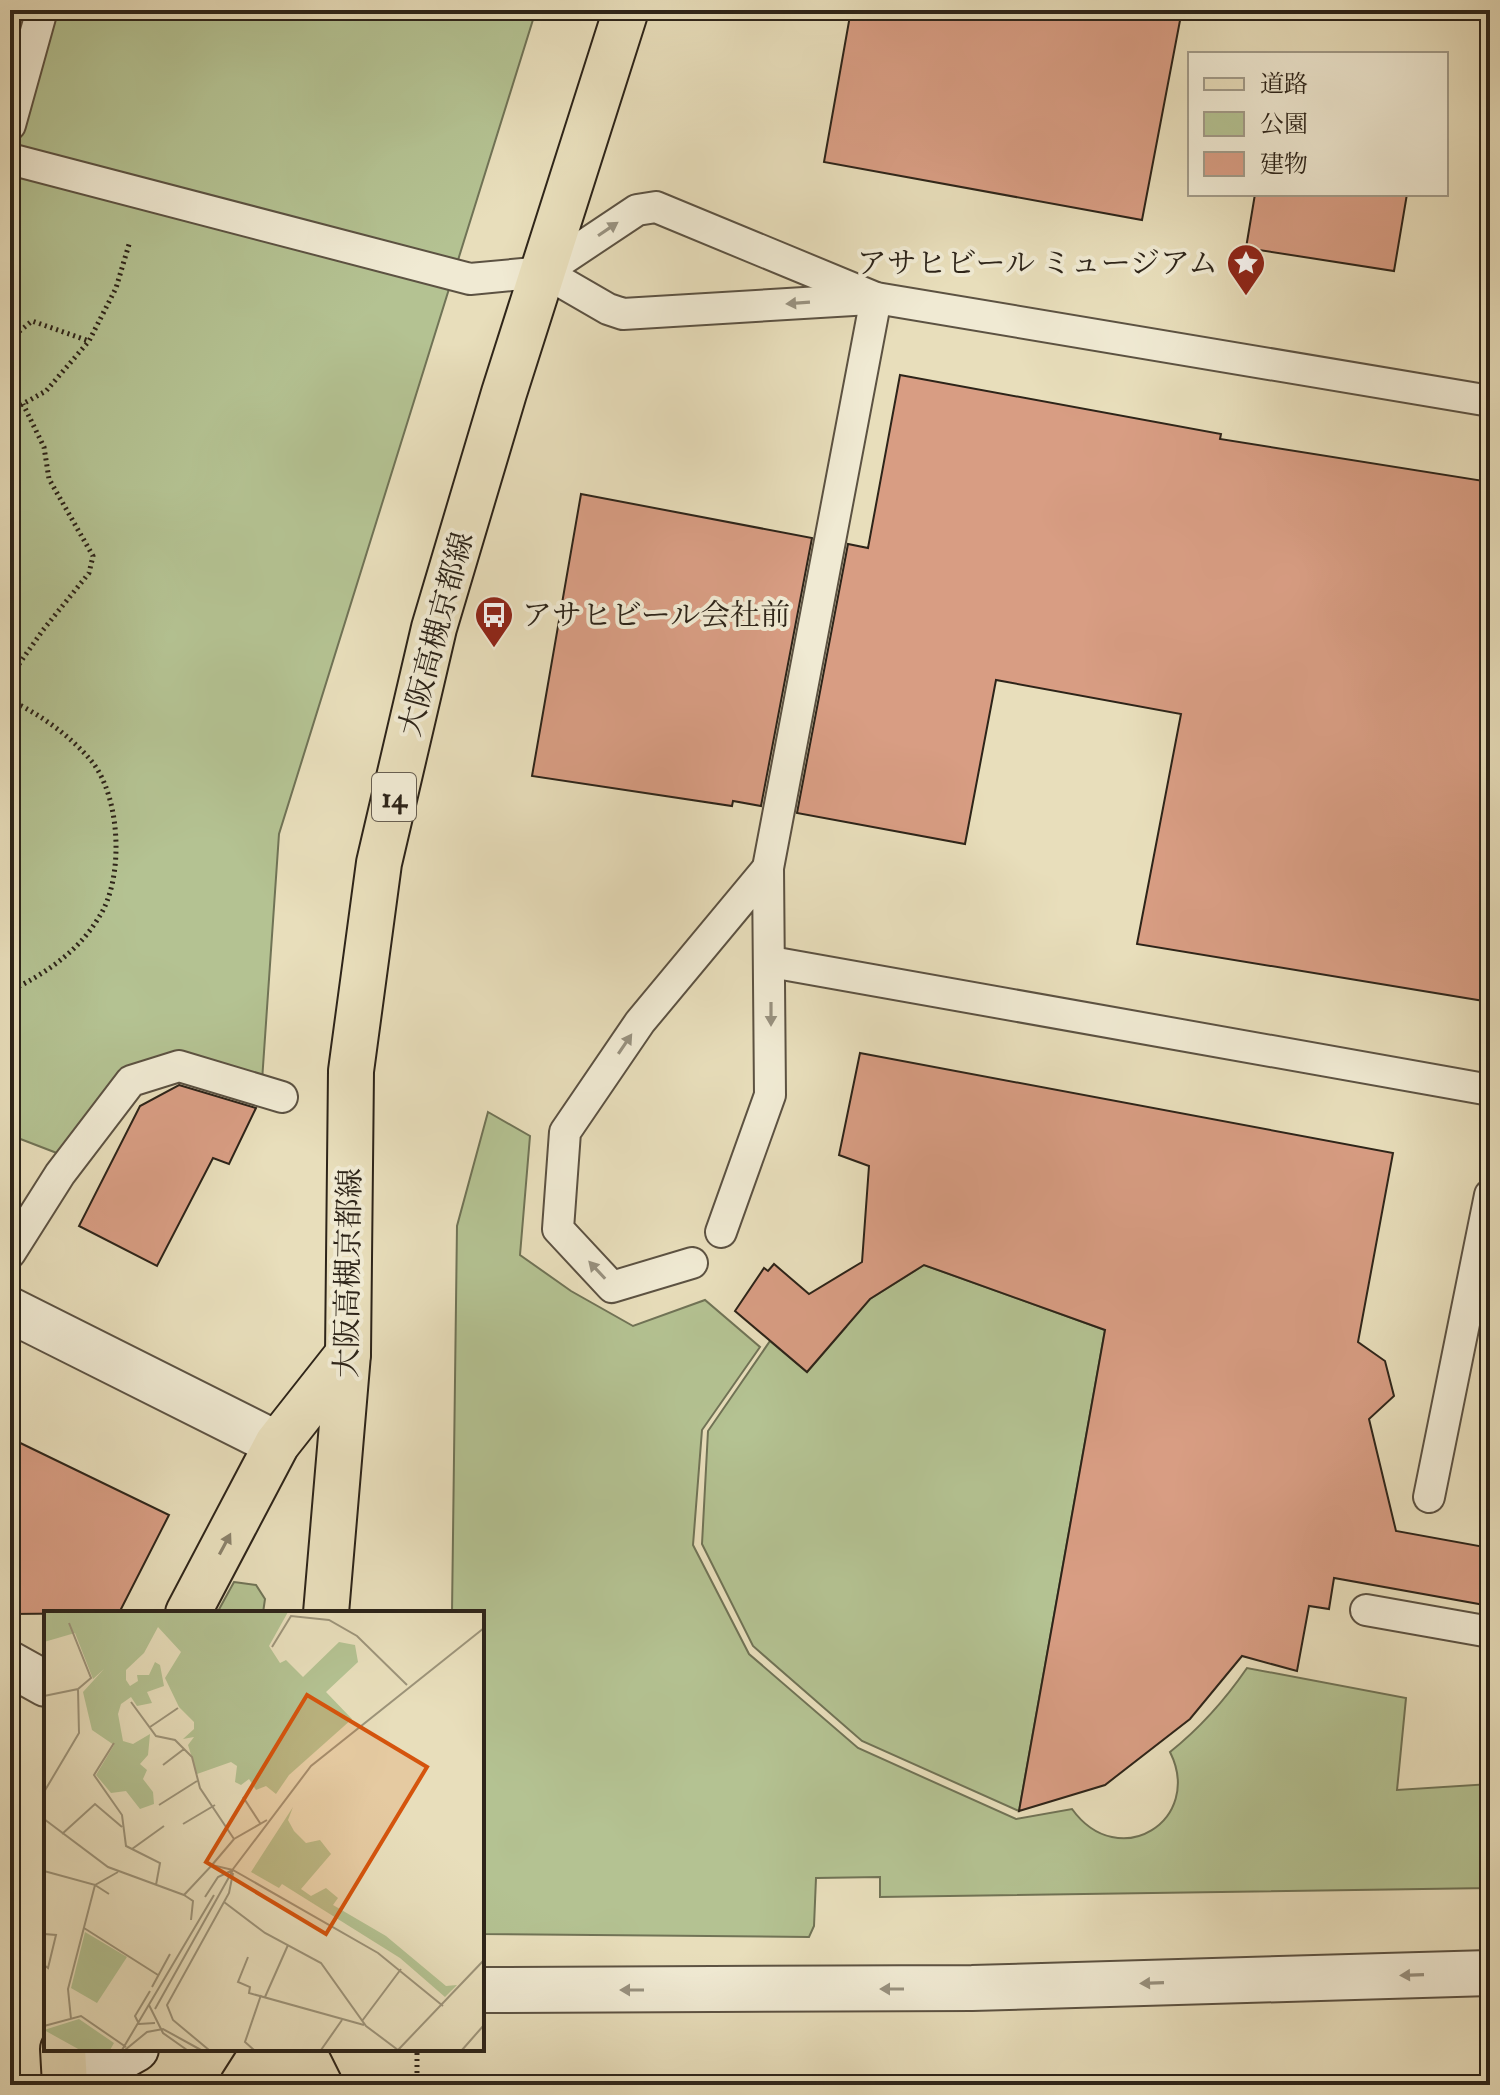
<svg xmlns="http://www.w3.org/2000/svg" width="1500" height="2095" font-family="'IM FELL Double Pica','Noto Serif JP',serif">
	<style>
		.green { fill: #b4c292; stroke: #707356; stroke-width: 2 }
		.building { fill: #d89d83; stroke: #2d2419; stroke-width: 2 }
		.lines { fill: none; stroke-linecap: round; stroke-linejoin: round }
		.lane-casing { stroke: #5c5242; stroke-width: 34 }
		.street-casing { stroke: #5c5242; stroke-width: 48 }
		.secondary-casing { stroke: #2d2419; stroke-width: 48 }
		.primary-casing { stroke: #2d2419; stroke-width: 48 }
		.highway-casing { stroke: #2d2419; stroke-width: 48 }
		.path { stroke: #2d2419; stroke-width: 5; stroke-dasharray: 2 4; stroke-linecap: butt }
		.lane { stroke: #f0ead3; stroke-width: 30 }
		.street { stroke: #f0ead3; stroke-width: 44 }
		.secondary { stroke: #f0ead3; stroke-width: 44 }
		.primary { stroke: #e8debb; stroke-width: 44 }
		.highway { stroke: #e8debb; stroke-width: 44 }
		.oneway { fill: #98917f }
		.oneway2 { fill: #8a816a }
		.labels { text-anchor: middle; stroke-width: 8; stroke-linejoin: round; paint-order: stroke }
		.shield { fill: #f0ead3; stroke: #685f51; stroke-width: 2 }
		.shield-label { font-size: 28px; font-weight: bold; fill: #2d2419 }
		.poi-label { font-size: 30px; fill: #2d2419; stroke: #f0ead3; text-anchor: end }
		.street-label { font-size: 30px; fill: #2d2419; stroke: #f0ead3 }
		.inset-road { fill: none; stroke: #9d947a; stroke-width: 2 }
		.view { fill: #d5540d; fill-opacity: 0.15; stroke: #d5540d; stroke-width: 4 }
		.inset-edge { fill: none; stroke: #2d2419; stroke-width: 4 }
	</style>
	<rect width="100%" height="100%" fill="#e8debb"/>
	<filter id="stains"><feTurbulence type="fractalNoise" baseFrequency=".0025" numOctaves="4"/><feColorMatrix values="0 0 0 0 .2 0 0 0 0 .09 0 0 0 0 .02 0 0 0 .5 -.17"/></filter>
	<radialGradient id="worn" r=".72"><stop offset=".6" stop-color="#630" stop-opacity="0"/><stop offset="1" stop-color="#630" stop-opacity=".3"/></radialGradient>
	<!-- green -->
	<g class="green">
		<path d="M10 10H536L279 834 262 1081 173 1056 62 1155 10 1135Z"/>
		<path d="M488 1112 530 1136 520 1255 571 1291 633 1326 705 1300 760 1347 702 1430 693 1545 749 1654 858 1748 1016 1819 1072 1809C1119 1874 1204 1820 1170 1752 1200 1728 1225 1700 1247 1668L1406 1698 1397 1790 1490 1784V1888L880 1897V1877L816 1878 814 1926 809 1937 482 1934V1613H452L457 1226Z"/>
		<path d="M924 1265 1105 1330 1019 1811 862 1741 753 1646 702 1544 708 1431 770 1341 807 1372 846 1327 838 1319Z"/>
		<path d="M234 1582 256 1585 265 1599 263 1613H217Z"/>
	</g>
	<!-- building -->
	<g class="building">
		<path d="M851 10H1182L1142 220 824 162Z"/>
		<path d="M1255 194H1407L1394 271 1246 248Z"/>
		<path d="M900 375 1221 434 1220 439 1490 482V1002L1137 944 1181 714 996 680 965 844 797 813 848 544 868 548Z"/>
		<path d="M581 494 812 538 761 806 733 801 732 806 532 776Z"/>
		<path d="M860 1053 1393 1153 1358 1342 1385 1361 1394 1396 1369 1419 1396 1531 1490 1548V1606L1334 1578 1329 1609 1309 1606 1297 1671 1242 1656 1190 1719 1105 1785 1019 1811 1105 1330 924 1265 870 1299 807 1372 735 1311 764 1268 768 1271 774 1264 809 1294 862 1262 869 1166 839 1155Z"/>
		<path d="M179 1085 256 1108 229 1164 213 1158 157 1266 79 1226 140 1106Z"/>
		<path d="M10 1438 169 1515 119 1613 10 1614Z"/>
	</g>
	<g class="lines">
		<!-- lane casing -->
		<g class="lane-casing">
			<g id="lane">
				<path d="M10 125 42 10"/>
				<path d="M10 159 470 279 544 272 637 210 656 207 876 298 1490 401"/>
				<path d="M544 272 608 309 623 314 870 299"/>
				<path d="M768 868 876 298"/>
				<path d="M771 962 1490 1090"/>
				<path d="M10 1253 60 1174 131 1081 179 1066 282 1097"/>
				<path d="M692 1263 612 1287 558 1229 565 1132 640 1022 768 868 770 1095 721 1232"/>
				<path d="M1429 1497 1490 1195"/>
				<path d="M1366 1610 1490 1632"/>
			</g>
		</g>
		<!-- street casing -->
		<g class="street-casing">
			<g id="street">
				<path d="M10 1310 277 1444"/>
				<path d="M10 1664 46 1684"/>
				<path d="M482 1990 972 1988 1490 1973"/>
			</g>
		</g>
		<!-- secondary casing -->
		<g class="secondary-casing">
			<path id="secondary" d="M72 2085 136 2049"/>
		</g>
		<!-- primary casing -->
		<g class="primary-casing">
			<g id="primary">
				<path d="M188 1613 277 1444 348 1354"/>
				<path d="M326 1613 348 1354 351 1071 379 863 434 628 504 393 626 10"/>
				<path d="M63 2049 65 2085"/>
				<path d="M302 2049 320 2085"/>
				<path d="M242 2085 265 2049"/>
			</g>
		</g>
		<!-- highway casing -->
		<g class="highway-casing">
			<path id="highway" d="M289 2049 293 2085"/>
		</g>
		<!-- path -->
		<g class="path">
			<path d="M10 339 32 321 89 341"/>
			<path d="M10 411 46 391 89 341 116 288 130 241"/>
			<path d="M12 674 43 630 89 573 93 556 49 479 44 447 23 404"/>
			<path d="M10 700C41 715 71 736 93 763 121 800 124 879 99 917 78 952 46 973 10 991"/>
			<path d="M417 2085V2051L422 2049"/>
		</g>
		<!-- lane -->
		<use href="#lane" class="lane"/>
		<!-- street -->
		<use href="#street" class="street"/>
		<!-- secondary -->
		<use href="#secondary" class="secondary"/>
		<!-- primary -->
		<use href="#primary" class="primary"/>
		<!-- highway -->
		<use href="#highway" class="highway"/>
	</g>
	<!-- one-way arrows -->
	<defs><path id="oneway-solid" d="M-6-.8H1V-3.2L6.5 0L1 3.2V.8H-6Z" transform="scale(2)"/></defs>
	<g class="oneway">
		<use href="#oneway-solid" transform="translate(608 229) rotate(-34)"/>
		<use href="#oneway-solid" transform="translate(798 303) rotate(176)"/>
		<use href="#oneway-solid" transform="translate(771 1014) rotate(90)"/>
		<use href="#oneway-solid" transform="translate(625 1044) rotate(-56)"/>
		<use href="#oneway-solid" transform="translate(597 1270) rotate(-133)"/>
		<use href="#oneway-solid" transform="translate(1412 1975) rotate(178)"/>
		<use href="#oneway-solid" transform="translate(1152 1983) rotate(178)"/>
		<use href="#oneway-solid" transform="translate(892 1989) rotate(180)"/>
		<use href="#oneway-solid" transform="translate(632 1990) rotate(180)"/>
	</g>
	<use class="oneway2" href="#oneway-solid" transform="translate(225 1544) rotate(-62)"/>
	<!-- icons -->
	<defs>
		<g id="sight-pin" transform="scale(2)"><path d="M0 17L-7.5 6A9.5 9.5 0 1 1 7.5 6Z" fill="#8f2418" stroke="#f0ead3"/><path d="M0-6L1.8-2.2L6-1.7L2.9 1.2L3.7 5.4L0 3.3L-3.7 5.4L-2.9 1.2L-6-1.7L-1.8-2.2Z" fill="#fff"/></g>
		<g id="bus-pin" transform="scale(2)"><path d="M0 17L-7.5 6A9.5 9.5 0 1 1 7.5 6Z" fill="#8f2418" stroke="#f0ead3"/><path d="M-5-6H5V4H4V6H2V4H-2V6H-4V4H-5ZM-3.5-4V0h7V-4ZM-3.5 1.2v1.5H-2V1.2ZM2 1.2v1.5H3.5V1.2Z" fill="#fff"/></g>
	</defs>
	<g fill-rule="evenodd">
		<use href="#sight-pin" x="1246" y="263"/>
		<use href="#bus-pin" x="494" y="615"/>
	</g>
	<g class="labels">
		<!-- shield labels -->
		<rect class="shield" x="372" y="773" width="44" height="48" rx="6"/>
		<g class="shield-label">
			<text x="394" y="807">14</text>
		</g>
		<!-- poi labels -->
		<g class="poi-label">
			<text x="1218" y="273">アサヒビール ミュージアム</text>
			<text x="522" y="625" text-anchor="start">アサヒビール会社前</text>
		</g>
		<!-- street labels -->
		<g class="street-label">
			<text transform="translate(436 634) rotate(-75)" y="10">大阪高槻京都線</text>
			<text transform="translate(348 1273) rotate(-89)" y="10">大阪高槻京都線</text>
		</g>
	</g>
	<!-- overview -->
	<g transform="translate(44 1611)">
		<rect width="440" height="440" fill="#e8debb"/>
		<path d="M0 1H244L225 35 236 52 242 49 259 66 295 31 311 34 314 51 282 81 308 108 245 164 232 183 222 175 212 179 205 168 197 174 191 171 193 155 187 151 153 163 144 134 150 126 139 128 150 118V111L135 96 121 67 137 41 114 16 100 42 82 59V69L86 75 94 70 93 64H105L111 51 116 54 120 75 103 81 108 92 93 95 87 86 77 93 74 103 79 130 89 133 106 123 104 144 96 153 103 159 99 168 109 181 110 193 96 198 82 180 67 182 52 164 70 134 48 119 39 81 60 58 49 68 31 22 0 31ZM249 196 244 209 250 220 262 232 276 229 287 243 257 278 267 285 282 277 294 287 289 294 342 325 402 375 413 374 401 386 356 347 238 273 235 277 207 261ZM41 321 83 346 53 392 27 377ZM35 408 70 432 66 439H36L0 419Z" fill="#b4c292"/>
		<path class="inset-road" d="M228 36 247 5 285 9 313 25 363 74M0 85 34 78 47 67 25 12M87 91 112 125 131 129 148 146 156 177 190 228M106 116 134 97M70 132 50 164 78 204 82 235 116 252 112 274M119 154 140 138M0 181 35 122 34 78M199 186 216 212M115 194 153 170M0 208 64 256 140 284 168 254 189 259M139 213 171 194M18 223 51 193 78 216M88 238 120 215M168 254 190 228 223 209M189 259 334 342 399 395M0 260 51 274 74 261M186 262 267 155 440 17M140 284 149 290 147 309M161 286 174 266 189 259M180 291 221 322 277 352 322 415 354 439M40 317 114 364M0 323 12 324 4 357 0 354M204 346 194 371 206 376 205 382 320 414M108 376 126 343M106 380 91 405 95 413 111 412M221 386 244 334M105 394 119 422 143 439M111 398 189 259M27 408 24 378 51 274 65 283M318 410 357 358M0 415 37 405 82 436M78 439 170 284M81 439 103 421 119 418 157 439M165 439 129 409 123 394 185 282 189 262M210 439 201 431 217 384M277 439 298 409M354 439 440 349M418 439 440 414"/>
		<path class="view" d="M263 84 383 156 282 323 162 251Z"/>
		<rect width="440" height="440" class="inset-edge"/>
	</g>
	<!-- margin -->
	<rect width="1500" height="2095" fill="none" stroke="#e8debb" stroke-width="40"/>
	<rect x="12" y="12" width="1476" height="2071" fill="none" stroke="#2d2419" stroke-width="4"/>
	<rect x="20" y="20" width="1460" height="2055" fill="none" stroke="#2d2419" stroke-width="2"/>
	<!-- legend -->
	<rect x="1188" y="52" width="260" height="144" fill="#f0ead3" stroke="#a29b89" stroke-width="2"/>
	<rect x="1204" y="78" width="40" height="12" fill="#e8debb" stroke="#a29b89" stroke-width="2"/>
	<text x="1260" y="92" font-size="24" fill="#2d2419">道路</text>
	<rect x="1204" y="112" width="40" height="24" fill="#b4c292" stroke="#a29b89" stroke-width="2"/>
	<text x="1260" y="132" font-size="24" fill="#2d2419">公園</text>
	<rect x="1204" y="152" width="40" height="24" fill="#d89d83" stroke="#a29b89" stroke-width="2"/>
	<text x="1260" y="172" font-size="24" fill="#2d2419">建物</text>
	<rect width="100%" height="100%" filter="url(#stains)"/>
	<rect width="100%" height="100%" fill="url(#worn)"/>
</svg>
